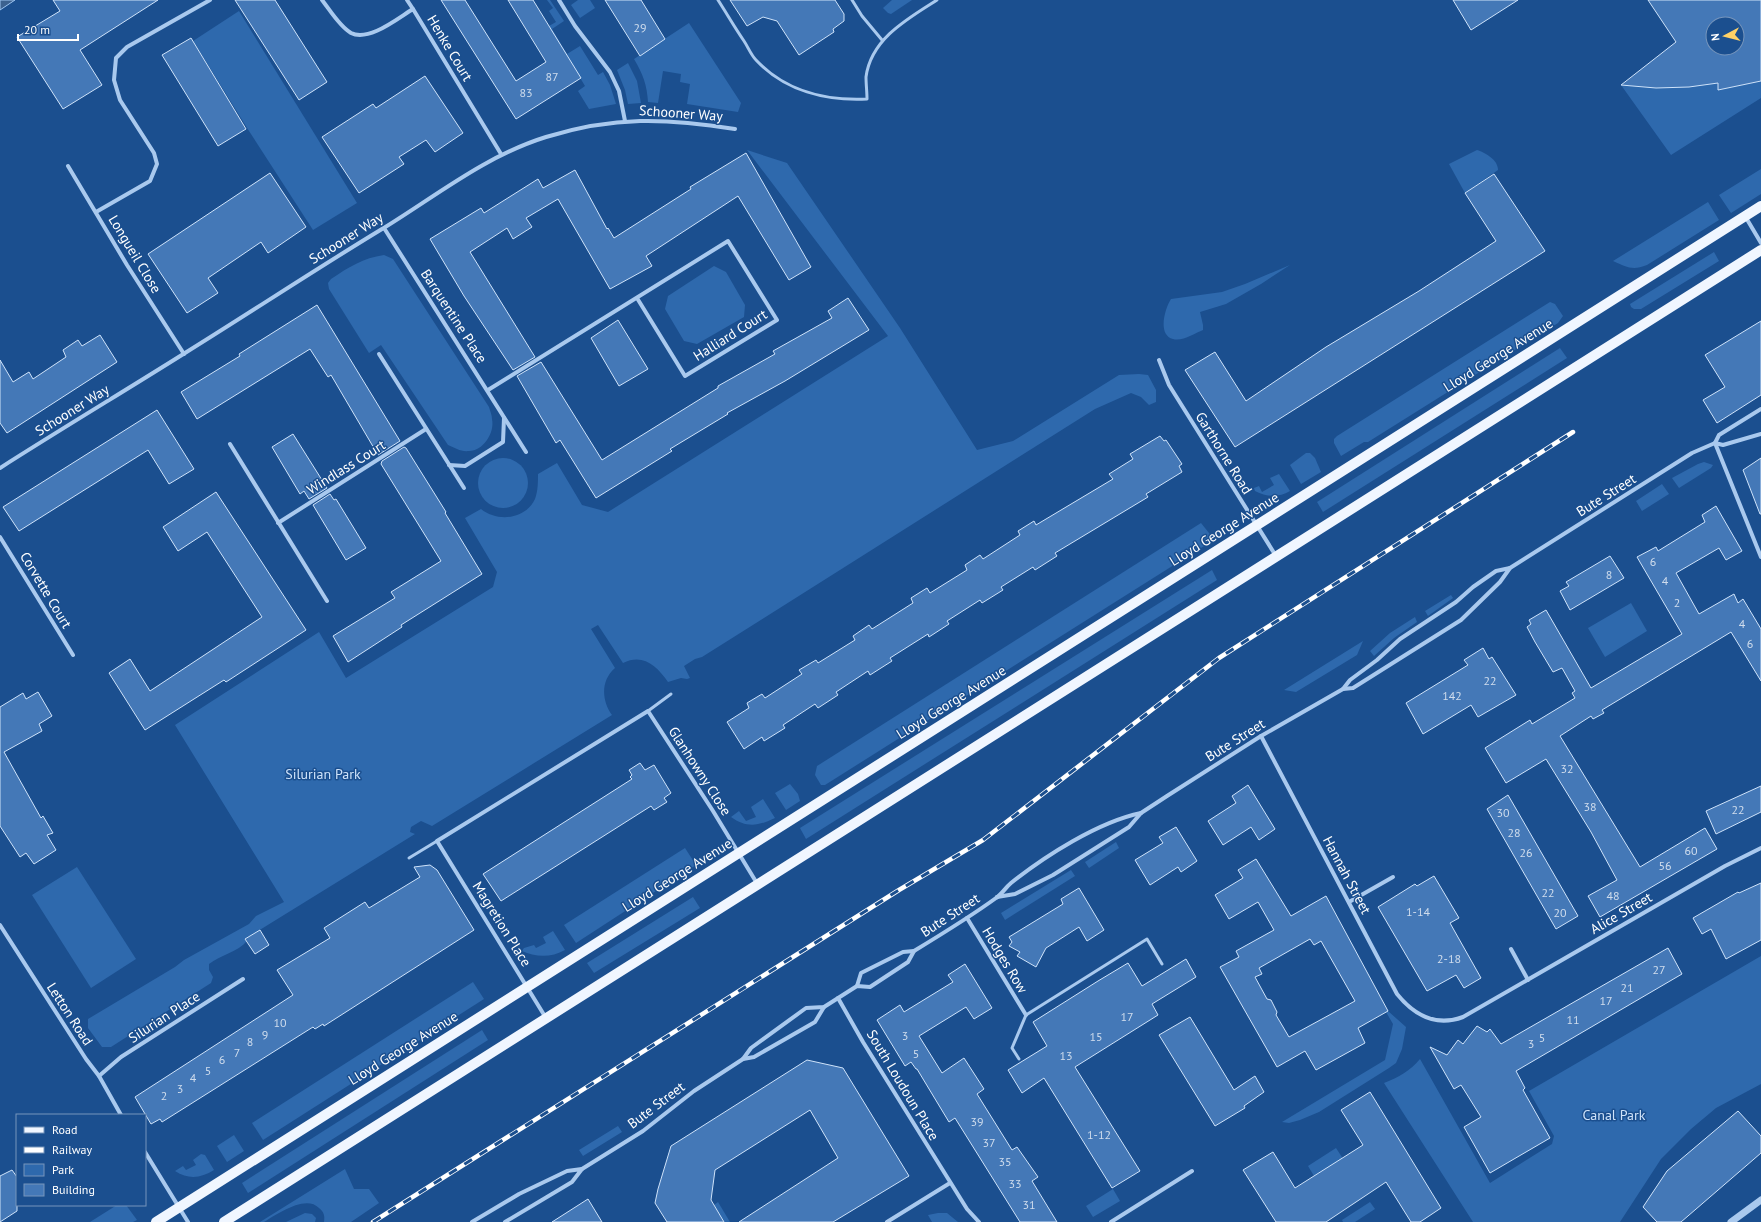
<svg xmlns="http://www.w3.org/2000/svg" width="1761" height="1222" font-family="'PT Sans',sans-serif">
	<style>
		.green { fill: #2e69ad }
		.water { fill: #3c6290; stroke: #9cc4f0 }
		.building { fill: #4478b7; stroke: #cfe3fa; fill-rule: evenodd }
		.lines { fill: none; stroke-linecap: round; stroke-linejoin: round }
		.service { stroke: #a9c9ee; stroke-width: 3 }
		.minor { stroke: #a9c9ee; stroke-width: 4 }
		.tertiary { stroke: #a9c9ee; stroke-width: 7 }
		.primary { stroke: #f0f6ff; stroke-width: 10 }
		.rail-casing { stroke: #fff; stroke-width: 4.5 }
		.rail { stroke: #1b4f8f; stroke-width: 3; stroke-dasharray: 9; stroke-linecap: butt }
		.labels { text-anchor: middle; stroke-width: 3; stroke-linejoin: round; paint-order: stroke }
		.number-label { font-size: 12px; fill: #d0dded }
		.street-label { font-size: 14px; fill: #fff; stroke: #1b4f8f }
		.park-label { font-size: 14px; fill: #cfe3fa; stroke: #1b4f8f }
	</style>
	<rect width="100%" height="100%" fill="#1b4f8f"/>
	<!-- green -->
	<g class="green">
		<path d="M547 0H550L564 21 552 29 567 54 580 46 598 75 603 72 610 85 616 104 589 109 578 91 585 86 549 26 556 22 549 11 553 8Z"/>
		<path d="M578 0H590L595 8 580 18 571 5Z"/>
		<path d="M892 0H912L891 14 888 13 883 8Z"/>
		<path d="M239 11 357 203 313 230 249 131 193 41Z"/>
		<path d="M689 23 741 103 738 112 687 104 690 84 680 82 681 74 663 71 658 103 648 102C647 85 643 74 634 59Z"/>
		<path d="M628 63 637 81 641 103 628 104 625 90 617 70Z"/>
		<path d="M1761 81V98L1671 155 1621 85C1654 87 1685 88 1718 83V90Z"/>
		<path d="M747 150 787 163 900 328 977 450 1013 441 1119 375 1139 374 1148 375 1156 390V402L1149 405 1141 397 1131 393 1095 409 702 657 695 659 684 666 690 678 687 679 681 678 668 682C657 666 643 653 623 663L598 625 591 629 615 668C600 681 602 701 612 715L432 826 421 821 411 827 410 832 415 834 245 939 247 941C238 952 220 955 209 964V970L213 977 211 983 111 1047H102L88 1028V1019L175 967 184 960 249 924 256 916 284 902 175 725 319 632 346 678 493 587 497 572 465 518 481 509C497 522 525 520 535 499 538 491 538 482 538 474L557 463 582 505 608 512 888 336Z"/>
		<path d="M1477 150C1486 153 1498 160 1498 170L1465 193 1449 164Z"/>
		<path d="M1761 169V194L1731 213 1719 195Z"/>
		<path d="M1708 202 1719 220 1647 265C1632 271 1627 267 1613 261Z"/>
		<path d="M1714 252 1719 261 1641 309H1634L1631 307 1630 304Z"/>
		<path d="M384 255 393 259 489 407C490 411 492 415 492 419 495 433 483 451 469 451 461 452 455 448 448 445L381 345 369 353 329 289 328 283 331 279C349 267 363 258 384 255Z"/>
		<path d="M1290 265 1261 284 1226 304 1200 312 1203 325V330C1195 333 1182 342 1173 339 1157 335 1165 308 1171 299L1222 292 1245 284Z"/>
		<path d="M714 266 726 272 745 305 744 317 697 344 684 341 665 309 668 296Z"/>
		<path d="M1550 302 1555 304 1563 316 1558 323 1368 442H1364L1341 456 1334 443V439L1337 436Z"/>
		<path d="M1560 348 1567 358 1323 512 1317 502Z"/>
		<path d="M1306 453H1310L1315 458 1321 472 1301 484 1290 465Z"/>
		<circle cx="503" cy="483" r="25"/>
		<path d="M1704 462 1713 465 1711 468 1679 488 1672 478 1698 464Z"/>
		<path d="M1279 474 1290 491C1278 498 1267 497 1255 491L1254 488 1259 486 1262 492 1274 485 1270 478Z"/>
		<path d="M1662 484 1669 494 1642 511 1636 501Z"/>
		<path d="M1201 523 1213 538 1212 541 825 785H821L815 775 817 766Z"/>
		<path d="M1212 570 1217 580 806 839 800 828Z"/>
		<path d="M1451 595 1453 598 1428 616 1425 611Z"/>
		<path d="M1631 603 1647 631 1605 657 1588 628Z"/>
		<path d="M1415 617 1417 622 1394 638 1374 656 1370 651 1390 633Z"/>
		<path d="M1363 641 1357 655 1296 692 1284 690Z"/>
		<path d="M790 784 798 794 800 801 786 810 775 793Z"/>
		<path d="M763 799 775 818C759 826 746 828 731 817L739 811 746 821 756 817 751 807Z"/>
		<path d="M1116 842 1119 848 1089 868 1085 862Z"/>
		<path d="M685 848 696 865 576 943 564 925Z"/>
		<path d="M77 867 136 959 91 988 32 895Z"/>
		<path d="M1071 870 1075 876 1005 920 1001 913Z"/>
		<path d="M693 897 700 908 594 973 587 963Z"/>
		<path d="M553 931 565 950C551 958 535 957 522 951L524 948 534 945 536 948 546 943 543 937Z"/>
		<path d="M1761 956V1084L1716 1108 1691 1129 1661 1159 1620 1222H1473L1384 1083C1399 1077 1410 1071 1420 1059L1490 1183 1552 1144 1554 1136 1529 1091Z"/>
		<path d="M473 982 484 999 263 1140 252 1123Z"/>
		<path d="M1388 1011 1406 1027 1402 1049 1396 1063 1389 1068 1319 1112 1300 1120 1289 1123 1282 1122 1385 1060 1393 1024 1386 1012Z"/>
		<path d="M482 1030 488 1040 248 1193 242 1183Z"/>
		<path d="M618 1126 622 1132 583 1156 579 1150Z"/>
		<path d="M234 1135 244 1151 227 1162 217 1146Z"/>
		<path d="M1336 1148 1355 1177 1326 1196 1308 1166Z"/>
		<path d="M201 1154 205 1155 214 1170C201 1178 189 1180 175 1171L183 1166 186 1170 196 1165 193 1160Z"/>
		<path d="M345 1169 354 1189H369L379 1203 351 1222H324C325 1216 324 1212 319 1208 306 1194 277 1214 264 1222H260Z"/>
		<path d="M1113 1189 1120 1201 1093 1217 1086 1206Z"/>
		<path d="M718 1202 730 1222H724L714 1205Z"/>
		<path d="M1370 1202 1375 1209 1355 1222H1343L1342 1220Z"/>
		<path d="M117 1205H126L137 1220 133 1222H90Z"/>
		<path d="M305 1213 312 1214 316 1218 315 1222H286Z"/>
		<path d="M938 1213H947L958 1222H932L928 1215Z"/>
	</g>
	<!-- water -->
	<path class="water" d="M0 0H15L0 10Z"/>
	<!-- building -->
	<g class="building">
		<path d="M53 0H158L80 50 102 85 63 109 17 37 60 11Z"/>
		<path d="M235 0H275L327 82 299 100Z"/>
		<path d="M441 0H465L516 81 546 62 508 0H533L581 78 516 119Z"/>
		<path d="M605 0H641L665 39 640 56Z"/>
		<path d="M730 0H835L844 14V21L833 29 834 32 799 55 777 21 763 17 747 26Z"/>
		<path d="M1453 0H1518L1471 30Z"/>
		<path d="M1648 0H1761V81L1718 90V83L1689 87 1656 88 1621 85 1676 42ZM1713 24H1737V48H1713Z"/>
		<path d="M191 38 246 129 218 146 162 55Z"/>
		<path d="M425 76 463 133 435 152 426 140 399 157 404 164 359 193 322 137 373 104 376 108Z"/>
		<path d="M746 153 811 267 789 280 738 196 646 256 652 266 610 289 558 199 526 218 532 227 513 239 507 228 470 252 535 357 513 370 464 296 430 239 481 208 484 213 538 179 543 188 575 170 607 229 608 228 614 238 691 189 690 187Z"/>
		<path d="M270 173 306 227 268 253 261 242 208 278 218 293 187 313 148 254Z"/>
		<path d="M1494 174 1545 251 1235 447 1185 370 1215 352 1246 401 1326 347 1419 291 1496 241 1465 193Z"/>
		<path d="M848 298 869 330 785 381 727 413 728 414 670 449 672 451 596 498 560 440 556 443 517 376 541 362 602 460 718 388V386L775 354 773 351 832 318 828 311Z"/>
		<path d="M317 305 400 441 378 455 331 375 328 377 310 349 197 419 181 392 240 356 239 354Z"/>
		<path d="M618 320 648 369 619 386 591 338Z"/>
		<path d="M1761 321V395L1717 423 1703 400 1725 387 1705 355Z"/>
		<path d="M100 335 117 362 7 433 0 423V360L13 382 29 372 33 379 66 357 63 350 78 340 82 346Z"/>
		<path d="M157 410 194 469 169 484 148 450 19 531 3 507Z"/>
		<path d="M293 434 327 488 309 499 304 491 300 494 272 447Z"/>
		<path d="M1160 436 1164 441 1166 440 1182 464 1179 466 1182 472 1146 494 1148 497 1055 553 1057 556 1035 570 1033 567 1001 587 1003 590 982 603 980 600 947 621 949 624 929 637 928 634 890 658 892 661 870 675 868 671 836 692 838 695 818 708 815 704 783 725 785 728 764 741 762 737 744 749 727 722 749 708 747 703 762 694 765 698 802 674 799 670 816 660 818 663 855 640 853 636 869 625 872 629 913 603 911 598 927 588 930 593 967 570 965 565 980 555 983 559 1020 535 1018 531 1034 521 1036 525 1113 479 1109 474 1133 459 1130 454Z"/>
		<path d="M404 447 406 448 446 512 445 513 482 574 401 625 402 627 348 662 333 636 395 598 391 592 441 561 381 464 382 461Z"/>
		<path d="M1761 458V514H1760L1743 470Z"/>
		<path d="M216 492 306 630 226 682 224 680 145 730 109 673 130 659 150 691 262 617 207 532 178 551 163 527Z"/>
		<path d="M330 494 334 500 336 499 366 548 346 560 313 505Z"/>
		<path d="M1716 506 1742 551 1726 560 1719 548 1676 573 1699 614 1734 594 1738 603 1743 599 1761 629V681L1731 632 1602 710 1604 713 1593 719 1591 716 1560 736 1640 867 1705 828 1717 849 1600 917 1588 896 1617 880 1591 832 1546 759 1506 783 1485 748 1530 720 1532 724 1575 698 1572 693 1575 691 1562 668 1553 672 1535 642 1527 627 1531 624 1529 620 1546 610 1591 688 1682 634 1637 557 1656 547 1658 551 1705 522 1702 515Z"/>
		<path d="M1610 556 1624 578 1570 610 1560 591 1569 586 1566 582Z"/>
		<path d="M1483 648 1489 659 1492 657 1516 695 1478 717 1471 705 1423 734 1406 703 1468 665 1464 660Z"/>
		<path d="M38 692 52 716 39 724 42 731 4 752 41 818 43 816 53 833 47 835 56 850 34 864 26 853 20 857 0 826V707L23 693 26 699Z"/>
		<path d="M640 763 645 770 654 765 671 793 664 798 667 802 654 810 651 806 501 901 483 874 632 779 630 777 632 775 629 770Z"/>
		<path d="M1248 785 1275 829 1259 840 1251 827 1223 845 1208 821 1236 803 1232 796Z"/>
		<path d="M1761 786V812L1716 834 1706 811Z"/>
		<path d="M1508 795 1578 916 1556 929 1487 809Z"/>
		<path d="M1176 827 1197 861 1181 872 1178 867 1150 885 1135 860 1163 843 1159 837Z"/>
		<path d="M1256 859 1291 916 1326 896 1388 1011 1358 1028 1365 1043 1316 1070 1305 1051 1277 1067 1220 967 1239 957 1236 951 1274 930 1258 902 1229 919 1215 895 1243 878 1238 870ZM1310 939 1314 945 1321 941 1355 1001 1289 1037 1276 1015 1277 1012 1271 1000 1267 999 1255 977 1262 974 1259 968Z"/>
		<path d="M430 865 437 870 474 930 324 1026 323 1024 315 1029 313 1027 162 1122 160 1119 151 1124 135 1097 293 995 277 970 330 938 324 928 365 902 369 908 420 877 414 867Z"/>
		<path d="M1434 876 1459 918 1450 923 1481 978 1464 988 1456 975 1427 991 1378 907 1415 884 1417 886Z"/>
		<path d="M1761 883V940L1726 959 1711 929 1702 934 1693 918 1738 892 1739 893Z"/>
		<path d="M1079 888 1104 930 1087 941 1079 927 1046 948 1036 967 1017 956 1020 952 1009 946 1012 942 1009 937 1063 904 1061 899Z"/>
		<path d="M260 930 269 945 255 954 245 939Z"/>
		<path d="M1668 948 1682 974 1516 1071 1525 1088 1523 1090 1550 1138 1490 1173 1464 1127 1481 1117 1461 1085 1454 1089 1430 1047 1447 1055 1458 1040 1463 1044 1477 1026 1487 1032 1490 1029 1501 1044Z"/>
		<path d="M1186 959 1196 977 1152 1004 1158 1015 1075 1067 1140 1171 1112 1188 1044 1078 1022 1093 1008 1070 1047 1046 1033 1022 1098 981 1128 963 1142 986Z"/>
		<path d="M965 964 992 1008 974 1019 966 1007 919 1036 942 1073 964 1058 984 1089 977 1094 1012 1150 1017 1147 1038 1177 1032 1181 1057 1222H1020L955 1118 949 1122 917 1069H916L911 1062 905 1066 877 1020 900 1005 904 1012 953 982 948 975Z"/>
		<path d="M1190 1017 1234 1090 1255 1076 1264 1092 1244 1106 1245 1108 1215 1126 1159 1035Z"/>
		<path d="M807 1060 843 1068 909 1176 833 1222H739L838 1158 810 1110 715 1170 711 1200 724 1222H667L655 1203 658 1189 671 1146Z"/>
		<path d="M1370 1092 1441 1208 1420 1222H1411L1386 1182 1326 1222H1276L1243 1170 1273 1152 1295 1188 1363 1145 1341 1110Z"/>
		<path d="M1738 1111 1761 1136V1153L1681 1222H1657L1643 1207 1667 1171Z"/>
		<path d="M12 1170 17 1177V1211L0 1222V1176Z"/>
		<path d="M588 1199 602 1222H552Z"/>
	</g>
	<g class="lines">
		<!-- service -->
		<g class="service">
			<path d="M718 0C727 14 735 28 744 41 748 47 751 55 756 60 785 91 826 101 867 99 867 92 866 84 866 77 871 39 907 19 937 0"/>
			<path d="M852 0 862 16 882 40"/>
			<path d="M648 711 671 694"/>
			<path d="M409 858 437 841"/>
			<path d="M1019 1059 1012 1048 1026 1015 1147 939 1162 964"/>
		</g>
		<!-- minor -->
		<g class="minor">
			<path d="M322 0C330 10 339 26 351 33 369 42 398 18 413 9L501 154"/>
			<path d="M407 0 413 9"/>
			<path d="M559 0 575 26 610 72 619 91 625 121"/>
			<path d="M68 166 127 265 184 354"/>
			<path d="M96 212 150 181 157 164 154 153 120 100 114 80 116 58 127 47 210 0"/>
			<path d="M1745 216 1761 243"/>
			<path d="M384 228 526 452"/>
			<path d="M379 354 464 488"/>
			<path d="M1159 360 1169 385 1276 556"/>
			<path d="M488 390 728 241 777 320 685 376 637 298"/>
			<path d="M1715 443 1761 557"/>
			<path d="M1715 443 1719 435 1761 409"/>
			<path d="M230 444 327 601"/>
			<path d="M449 465 465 466 503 442 504 418"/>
			<path d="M0 468C61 429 123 392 185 353 251 312 316 269 382 229 436 196 485 156 546 137 614 116 666 118 735 129"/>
			<path d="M278 523 426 429"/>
			<path d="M0 537 73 655"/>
			<path d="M1343 689 1350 680 1377 660 1400 639 1456 602 1473 587 1496 571 1510 568"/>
			<path d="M1261 736 1397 994C1414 1015 1436 1027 1463 1017L1725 866 1761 848"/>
			<path d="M997 897 1015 894 1053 875 1129 827 1141 813 1167 796 1261 736 1343 689 1353 688 1461 620 1500 582 1510 568 1692 453 1715 443 1723 445 1761 434"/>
			<path d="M1349 902 1393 877"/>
			<path d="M967 918 1026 1015"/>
			<path d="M0 925 86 1059 99 1076 121 1115"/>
			<path d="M1511 949 1528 980"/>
			<path d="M857 986 861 973 903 952 914 951"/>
			<path d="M838 998 863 1042 967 1209 979 1222"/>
			<path d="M546 1018 437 841 648 711 713 811 758 885"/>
			<path d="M743 1059 754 1057 815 1022 824 1007"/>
			<path d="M99 1076 121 1057 243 979"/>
			<path d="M145 1152 188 1222"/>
			<path d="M582 1169 643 1131 694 1091 743 1059 751 1048 806 1008 824 1007 857 986 870 987 908 962 914 951C942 934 970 917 996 898 1002 894 1005 888 1011 883 1045 856 1098 822 1141 813"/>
			<path d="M472 1222 519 1194 567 1171 582 1169 572 1182 505 1222"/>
			<path d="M887 1222 950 1183"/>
			<path d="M1111 1222 1192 1171"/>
		</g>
		<!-- tertiary -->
		<path class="tertiary" d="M1731 1222 1761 1200"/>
		<!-- primary -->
		<g class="primary">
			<path d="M156 1222 1761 206"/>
			<path d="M224 1222 1761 250"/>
		</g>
		<!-- rail casing -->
		<g class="rail-casing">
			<path id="rail" d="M373 1222 899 890 983 840 1219 658 1573 432"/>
		</g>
		<!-- rail -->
		<use href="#rail" class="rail"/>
	</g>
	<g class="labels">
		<!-- number labels -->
		<g class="number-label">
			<text x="640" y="32">29</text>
			<text x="552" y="81">87</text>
			<text x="526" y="97">83</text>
			<text x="1653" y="566">6</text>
			<text x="1609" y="579">8</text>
			<text x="1665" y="585">4</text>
			<text x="1677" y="607">2</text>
			<text x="1742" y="628">4</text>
			<text x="1750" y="648">6</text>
			<text x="1490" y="685">22</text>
			<text x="1452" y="700">142</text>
			<text x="1567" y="773">32</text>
			<text x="1590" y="811">38</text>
			<text x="1738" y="814">22</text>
			<text x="1503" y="817">30</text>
			<text x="1514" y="837">28</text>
			<text x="1691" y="855">60</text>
			<text x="1526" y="857">26</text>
			<text x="1665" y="870">56</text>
			<text x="1548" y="897">22</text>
			<text x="1613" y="900">48</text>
			<text x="1418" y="916">1-14</text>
			<text x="1560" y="917">20</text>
			<text x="1449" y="963">2-18</text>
			<text x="1659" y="974">27</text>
			<text x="1627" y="992">21</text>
			<text x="1606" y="1005">17</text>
			<text x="1127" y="1021">17</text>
			<text x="1573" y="1024">11</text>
			<text x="280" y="1027">10</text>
			<text x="265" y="1039">9</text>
			<text x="905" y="1040">3</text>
			<text x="1096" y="1041">15</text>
			<text x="1542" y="1042">5</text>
			<text x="250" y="1046">8</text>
			<text x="1531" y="1048">3</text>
			<text x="237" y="1057">7</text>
			<text x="916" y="1058">5</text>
			<text x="1066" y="1060">13</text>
			<text x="222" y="1064">6</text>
			<text x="208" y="1075">5</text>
			<text x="193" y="1082">4</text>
			<text x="180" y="1093">3</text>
			<text x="164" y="1100">2</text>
			<text x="977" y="1126">39</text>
			<text x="1099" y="1139">1-12</text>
			<text x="989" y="1147">37</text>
			<text x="1005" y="1166">35</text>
			<text x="1015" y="1188">33</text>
			<text x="1029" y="1209">31</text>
		</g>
		<!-- street labels -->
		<g class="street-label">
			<text transform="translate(450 48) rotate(59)" y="5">Henke Court</text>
			<text transform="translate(681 113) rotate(4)" y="5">Schooner Way</text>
			<text transform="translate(346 238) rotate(-32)" y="5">Schooner Way</text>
			<text transform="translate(135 254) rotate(59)" y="5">Longueil Close</text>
			<text transform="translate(454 316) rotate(57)" y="5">Barquentine Place</text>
			<text transform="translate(730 335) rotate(-32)" y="5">Halliard Court</text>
			<text transform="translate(1498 355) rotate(-32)" y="5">Lloyd George Avenue</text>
			<text transform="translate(72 410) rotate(-32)" y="5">Schooner Way</text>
			<text transform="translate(1224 453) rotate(58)" y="5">Garthorne Road</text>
			<text transform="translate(346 467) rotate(-32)" y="5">Windlass Court</text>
			<text transform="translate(1606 495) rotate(-32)" y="5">Bute Street</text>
			<text transform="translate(1224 529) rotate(-32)" y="5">Lloyd George Avenue</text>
			<text transform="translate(46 590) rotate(59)" y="5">Corvette Court</text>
			<text transform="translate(951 702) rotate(-32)" y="5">Lloyd George Avenue</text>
			<text transform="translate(1235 740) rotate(-32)" y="5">Bute Street</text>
			<text transform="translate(700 771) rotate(57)" y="5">Glanhowny Close</text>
			<text transform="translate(677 875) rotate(-32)" y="5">Lloyd George Avenue</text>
			<text transform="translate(1347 875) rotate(62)" y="5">Hannah Street</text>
			<text transform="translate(1621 913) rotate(-30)" y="5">Alice Street</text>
			<text transform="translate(950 915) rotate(-33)" y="5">Bute Street</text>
			<text transform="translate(502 924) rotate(58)" y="5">Magretion Place</text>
			<text transform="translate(1005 960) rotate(59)" y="5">Hodges Row</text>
			<text transform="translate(70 1014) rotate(57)" y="5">Letton Road</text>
			<text transform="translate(164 1017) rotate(-33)" y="5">Silurian Place</text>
			<text transform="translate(403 1048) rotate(-32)" y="5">Lloyd George Avenue</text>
			<text transform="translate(903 1085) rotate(59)" y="5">South Loudoun Place</text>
			<text transform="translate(656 1105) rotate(-37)" y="5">Bute Street</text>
		</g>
		<!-- park labels -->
		<g class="park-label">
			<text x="323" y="779">Silurian Park</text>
			<text x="1614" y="1120">Canal Park</text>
		</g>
	</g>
	<!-- legend -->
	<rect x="16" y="1114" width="130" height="92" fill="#1b4f8f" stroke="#7695bc"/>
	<rect x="24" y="1127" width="20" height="6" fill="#f0f6ff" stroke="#7695bc"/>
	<text x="52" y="1134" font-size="12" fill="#ffffff">Road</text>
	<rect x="24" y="1147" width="20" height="6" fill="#ffffff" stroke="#7695bc"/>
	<text x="52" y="1154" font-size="12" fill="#ffffff">Railway</text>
	<rect x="24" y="1164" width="20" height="12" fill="#2e69ad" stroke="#7695bc"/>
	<text x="52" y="1174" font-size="12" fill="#ffffff">Park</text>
	<rect x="24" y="1184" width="20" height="12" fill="#4478b7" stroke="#7695bc"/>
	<text x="52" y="1194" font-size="12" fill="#ffffff">Building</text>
	<!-- north arrow -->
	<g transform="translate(1725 36) rotate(263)"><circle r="19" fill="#1b4f8f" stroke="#7695bc"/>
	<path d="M0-3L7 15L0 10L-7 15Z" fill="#ffd166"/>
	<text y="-6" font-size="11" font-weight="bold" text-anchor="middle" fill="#ffffff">N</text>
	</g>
	<!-- scale -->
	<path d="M18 34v6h60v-6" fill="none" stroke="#ffffff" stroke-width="2"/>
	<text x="24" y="34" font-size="12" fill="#ffffff" stroke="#1b4f8f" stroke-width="3" paint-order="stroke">20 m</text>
</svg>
